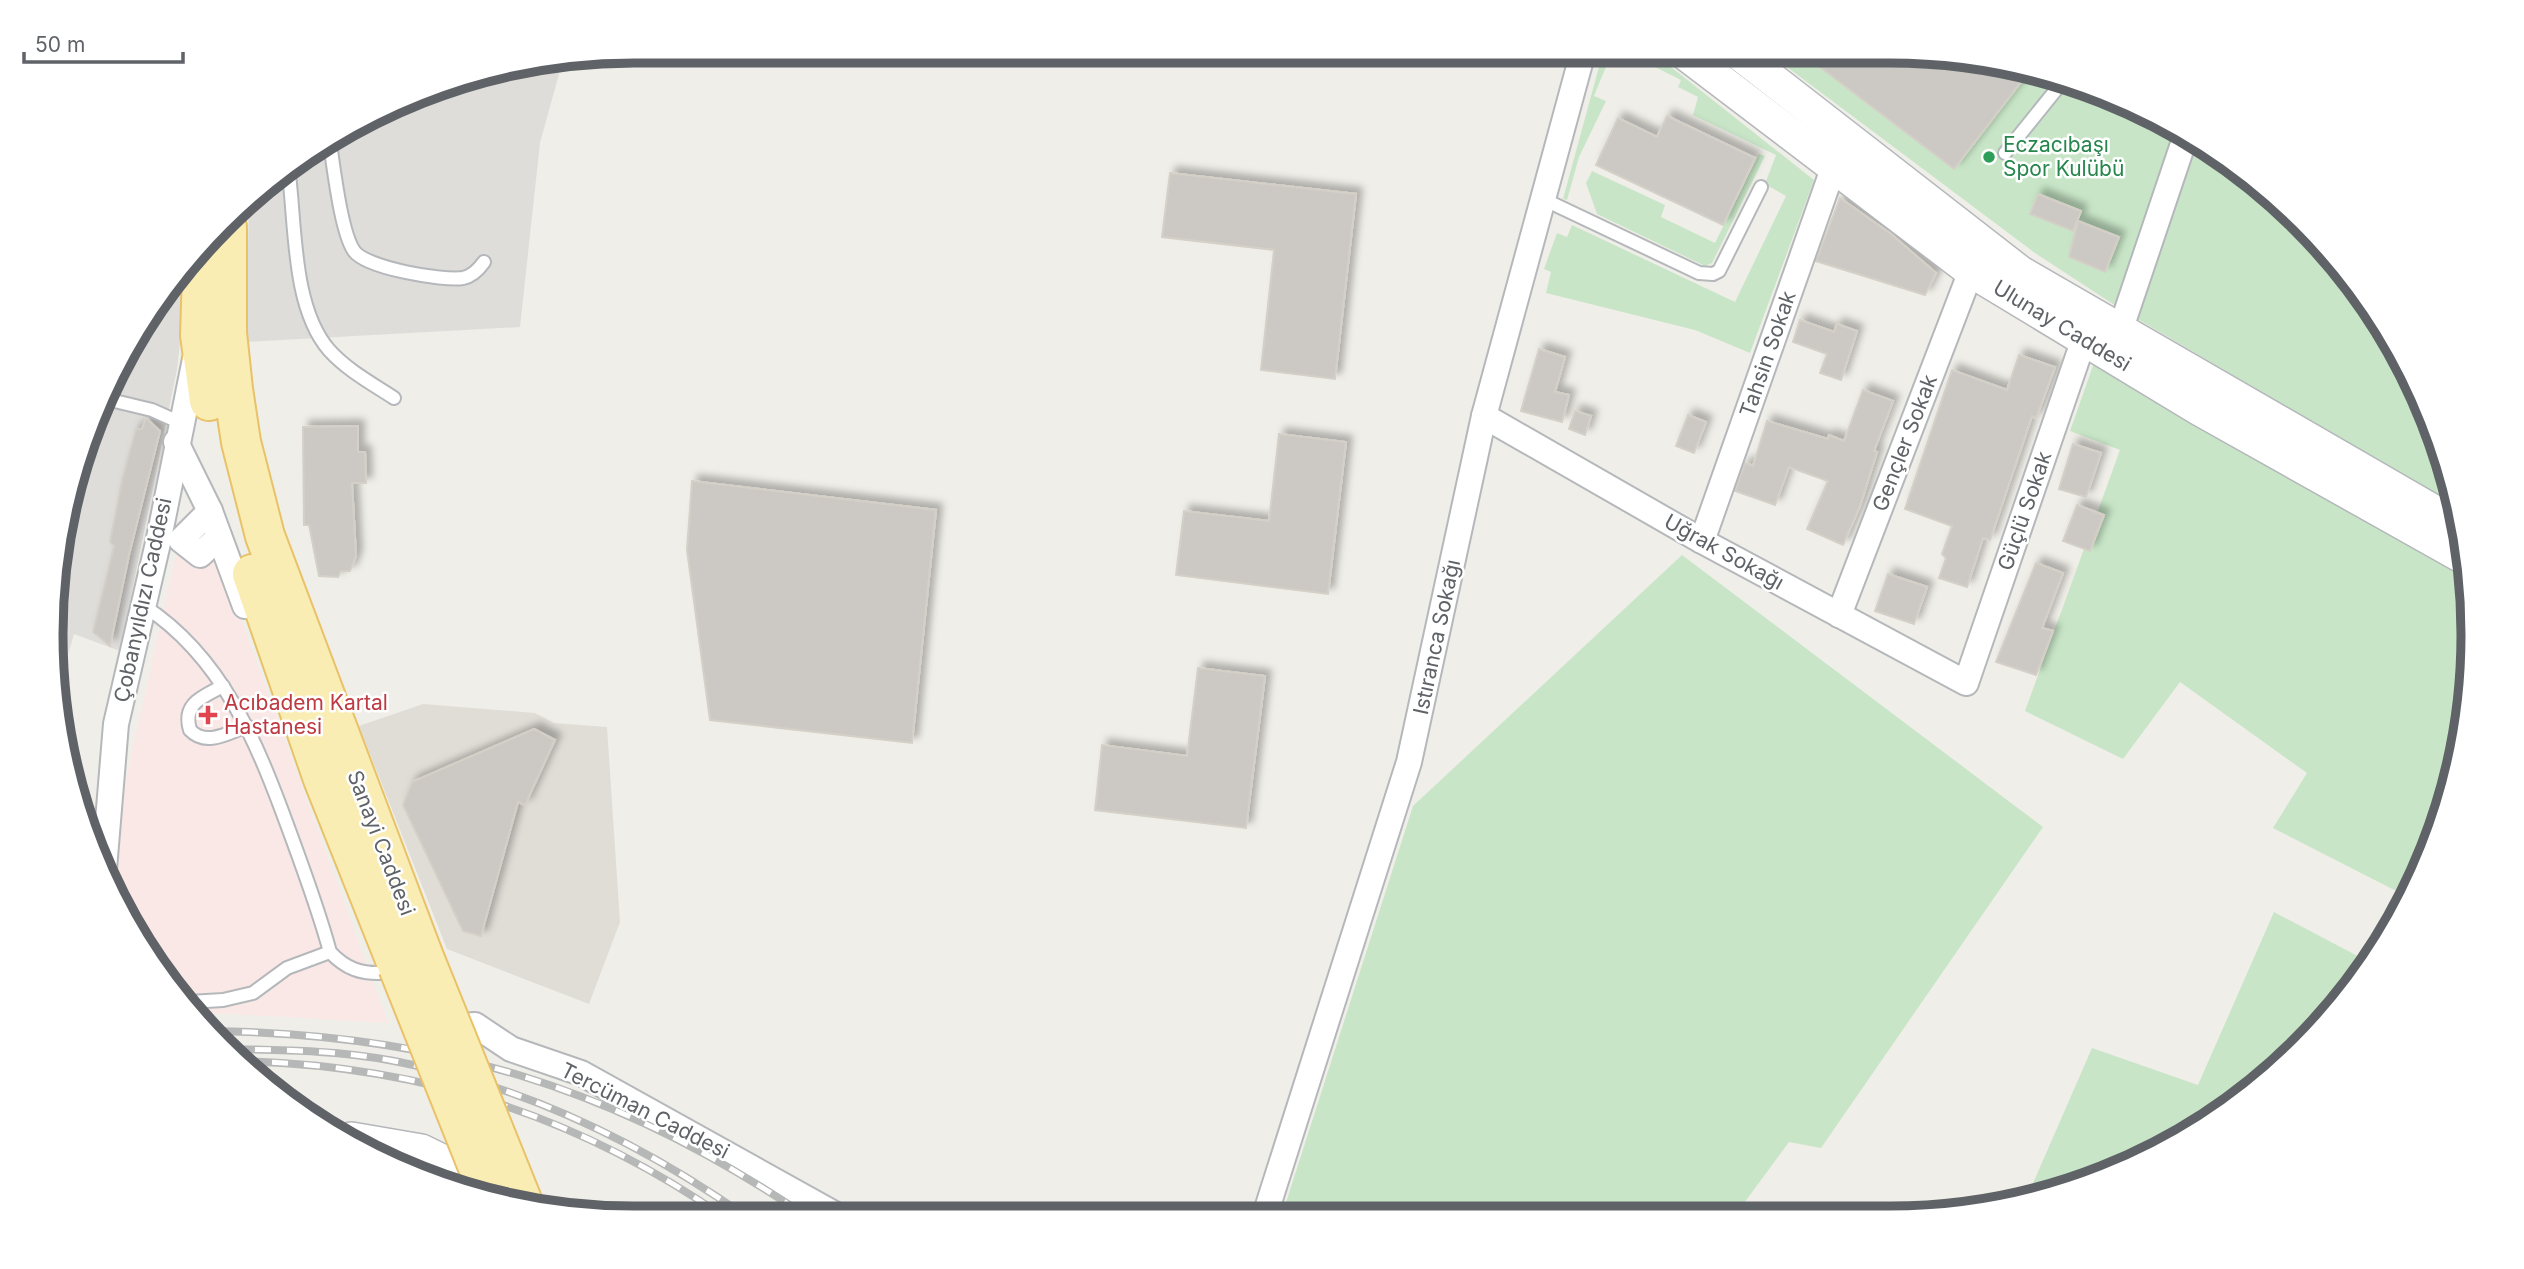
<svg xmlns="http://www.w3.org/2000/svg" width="2524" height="1269" font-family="Inter,sans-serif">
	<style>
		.industrial { fill: #dfddda }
		.education { fill: #e0ddd7 }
		.medical { fill: #fae8e7 }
		.green { fill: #c8e6c7 }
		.building { fill: #ccc9c5; stroke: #d5d0c7; stroke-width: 2; filter: url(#shadow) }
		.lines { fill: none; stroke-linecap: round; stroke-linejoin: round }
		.service-casing { stroke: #b5b8bb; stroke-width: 16 }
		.minor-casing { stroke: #b5b8bb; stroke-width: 28 }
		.tertiary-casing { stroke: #b5b8bb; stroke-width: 35 }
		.secondary-casing { stroke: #b4b7bb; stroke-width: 38 }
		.primary-casing { stroke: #e8c269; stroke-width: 42 }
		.service { stroke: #fff; stroke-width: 12 }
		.minor { stroke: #fff; stroke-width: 24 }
		.tertiary { stroke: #fff; stroke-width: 32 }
		.secondary { stroke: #fff; stroke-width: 35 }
		.primary { stroke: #faedb4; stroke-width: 38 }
		.rail-casing { stroke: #b6b7b7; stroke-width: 8 }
		.rail { stroke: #fff; stroke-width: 5; stroke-dasharray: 16; stroke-linecap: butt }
		.primary-bridge-casing { stroke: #e8c269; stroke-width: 42; stroke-linecap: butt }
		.primary-bridge { stroke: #faedb4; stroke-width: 38 }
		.leisure-dot { fill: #2e9e5b; stroke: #fff; stroke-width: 2.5 }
		.health-dot { fill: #e0444e; stroke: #fff; stroke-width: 2.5 }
		.labels { text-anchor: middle; stroke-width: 5; stroke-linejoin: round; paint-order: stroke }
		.leisure-label { font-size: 21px; fill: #27864d; stroke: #fff; text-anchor: start }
		.street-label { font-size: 21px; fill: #5f6367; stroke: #fff }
		.health-label { font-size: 21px; fill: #be3a42; stroke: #fff; text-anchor: start }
		.rim { fill: none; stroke: #5f6367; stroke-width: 9 }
	</style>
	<defs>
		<filter id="shadow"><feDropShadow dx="6" dy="-6" stdDeviation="3.5" flood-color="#0004"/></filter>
	</defs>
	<rect width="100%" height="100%" fill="#f0eee8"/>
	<!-- industrial -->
	<g class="industrial">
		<path d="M562 63 540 143 520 327 246 342 249 203 279 172 446 82Z"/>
		<path d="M189 268 177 369 120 651 74 634 56 696 62 520 95 411 149 311Z"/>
	</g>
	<!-- education -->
	<path class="education" d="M423 704 535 713 554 723 607 727 620 922 589 1004 447 949 359 726Z"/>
	<!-- medical -->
	<path class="medical" d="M176 555 218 556 388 1023 196 1012 111 893 105 873Z"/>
	<!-- green -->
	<g class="green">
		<path d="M1603 52H1612L1594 96 1606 101 1579 157 1567 200 1563 199Z"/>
		<path d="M1625 52H1652L1814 180 1750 353 1695 330 1546 293 1551 272 1544 269 1557 233 1567 237 1572 225 1735 302 1786 196 1765 184 1776 155 1693 115 1698 97 1678 87 1681 80Z"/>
		<path d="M1767 52H1927L2040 71 2147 111 2245 171 2328 249 2395 342 2442 446 2456 507 2119 308 2035 253Z"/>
		<path d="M1759 154 1765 156 1712 263 1705 266 1597 214 1586 183 1592 171 1665 205 1661 217 1715 243Z"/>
		<path d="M2095 360 2469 573 2472 672 2453 785 2410 898 2273 828 2307 773 2180 682 2123 759 2025 711 2120 450 2070 431Z"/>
		<path d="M1682 555 2043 827 1821 1148 1789 1142 1736 1214 1282 1215 1413 806Z"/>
		<path d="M2274 912 2367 961 2329 1019 2214 1120 2113 1174 2027 1197 2092 1048 2198 1085Z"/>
	</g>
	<!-- building -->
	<g class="building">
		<path d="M1800 52H1927L2031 69 1954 169Z"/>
		<path d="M1667 116 1755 158 1723 225 1596 165 1618 118 1657 137Z"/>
		<path d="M1170 173 1356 194 1335 379 1261 370 1274 250 1162 237Z"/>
		<path d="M2038 194 2081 211 2073 231 2030 214Z"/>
		<path d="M1840 198 1891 234 1936 273 1925 295 1816 261Z"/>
		<path d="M2078 221 2119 237 2105 272 2069 257Z"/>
		<path d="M1800 320 1834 332 1837 324 1857 331 1841 380 1820 373 1827 354 1793 342Z"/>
		<path d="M1539 349 1565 357 1555 392 1569 395 1562 422 1521 411Z"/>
		<path d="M2019 355 2055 367 2036 418 2032 416 1990 540 1983 538 1967 587 1939 578 1946 558 1942 554 1952 526 1905 509 1952 370 2007 390Z"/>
		<path d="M1863 390 1893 401 1874 451 1877 452 1860 506 1843 545 1807 529 1828 481 1789 467 1775 505 1735 491 1745 463 1753 466 1767 421 1828 439 1829 435 1844 441Z"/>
		<path d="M1575 411 1591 416 1585 435 1569 429Z"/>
		<path d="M1688 415 1706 422 1694 453 1676 446Z"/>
		<path d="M146 418 160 431 129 555 110 646 93 632 114 546 110 542 122 480 136 429H142Z"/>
		<path d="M358 426V452H365L366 483H352L356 556 350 571H341L338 577 319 576 309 525H304L303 427Z"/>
		<path d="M1279 434 1346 442 1328 594 1176 575 1184 511 1269 521Z"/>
		<path d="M2073 444 2101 453 2086 497 2059 489Z"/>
		<path d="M692 481 936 510 912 743 710 720 687 550Z"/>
		<path d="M2077 505 2104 515 2090 551 2063 541Z"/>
		<path d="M2036 563 2063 573 2042 628 2053 631 2036 675 1996 662Z"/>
		<path d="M1888 574 1927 587 1914 624 1875 611Z"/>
		<path d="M1198 668 1265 676 1246 828 1095 810 1102 745 1187 756Z"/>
		<path d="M534 729 555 740 525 805 518 802 481 936 463 931 403 805 412 782Z"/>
	</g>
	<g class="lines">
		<!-- service casing -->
		<g class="service-casing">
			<g id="service">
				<path d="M330 144C334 169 341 232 354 251 366 268 442 281 463 278 473 276 479 269 484 262"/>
				<path d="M2005 153 2064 80"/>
				<path d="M288 167C296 221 291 306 329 350 347 370 371 383 394 398"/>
				<path d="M1543 199 1699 273 1713 274 1719 271 1761 187"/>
				<path d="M102 398 152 410 181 423"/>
				<path d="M144 606C223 657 258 745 289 830 304 871 319 911 330 952 346 969 361 974 383 973"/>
				<path d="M223 686C203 697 182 703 190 730 206 747 228 733 247 726"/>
				<path d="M189 1002 223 1000 253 993 287 968 330 952"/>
			</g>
		</g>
		<!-- minor casing -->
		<g class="minor-casing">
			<g id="minor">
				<path d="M2120 331 2186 135"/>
				<path d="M1484 416 1702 541 1966 683 2084 339"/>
				<path d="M176 442 210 511 181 540 200 555 219 537"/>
				<path d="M210 511 245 606"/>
				<path d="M1702 541 1834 166"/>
				<path d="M1839 615 1971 271"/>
				<path d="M104 869 116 724 158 543 195 359"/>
				<path d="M440 1027 475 1025 511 1049 581 1073 838 1216"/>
				<path d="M1265 1215 1409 762 1484 416 1583 52"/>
			</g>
		</g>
		<!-- tertiary casing -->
		<g class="tertiary-casing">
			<g id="tertiary">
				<path d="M1683 52 1971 271 2199 409 2468 560"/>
				<path d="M1737 52 2020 272 2461 527"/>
			</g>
		</g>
		<!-- secondary casing -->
		<g class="secondary-casing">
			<path id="secondary" d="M351 1140 421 1152 501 1191"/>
		</g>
		<!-- primary casing -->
		<g class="primary-casing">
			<g id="primary">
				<path d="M227 227V333L233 389 241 442 265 536 422 952"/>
				<path d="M202 273 200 335 209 401"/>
				<path d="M252 574 323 779 398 967"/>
			</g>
		</g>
		<!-- service -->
		<use href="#service" class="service"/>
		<!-- minor -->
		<use href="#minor" class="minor"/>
		<!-- tertiary -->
		<use href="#tertiary" class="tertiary"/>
		<!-- secondary -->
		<use href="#secondary" class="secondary"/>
		<!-- primary -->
		<use href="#primary" class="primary"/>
		<!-- rail casing -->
		<g class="rail-casing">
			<g id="rail">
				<path d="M210 1031C439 1034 616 1087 806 1216"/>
				<path d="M223 1049C279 1050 339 1050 394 1061 522 1085 641 1143 747 1217"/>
				<path d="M240 1061C419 1065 577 1115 724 1217"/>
			</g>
		</g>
		<!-- rail -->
		<use href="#rail" class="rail"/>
		<!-- primary-bridge casing -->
		<g class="primary-bridge-casing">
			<g id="primary-bridge">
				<path d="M422 952 524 1205"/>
				<path d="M398 967 491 1200"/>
			</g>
		</g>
		<!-- primary-bridge -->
		<use href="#primary-bridge" class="primary-bridge"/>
	</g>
	<!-- markers -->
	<circle class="leisure-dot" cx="1989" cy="157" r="7"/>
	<path class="health-dot" d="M204.5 704.5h7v7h7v7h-7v7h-7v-7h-7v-7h7z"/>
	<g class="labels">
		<!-- leisure labels -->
		<g class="leisure-label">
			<text x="2003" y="152">Eczacıbaşı<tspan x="2003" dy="24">Spor Kulübü</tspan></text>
		</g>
		<!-- street labels -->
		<g class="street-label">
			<text transform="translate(2062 326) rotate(31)" y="7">Ulunay Caddesi</text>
			<text transform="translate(1768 354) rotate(-71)" y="7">Tahsin Sokak</text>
			<text transform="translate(1905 443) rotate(-69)" y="7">Gençler Sokak</text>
			<text transform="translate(2025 511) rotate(-71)" y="7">Güçlü Sokak</text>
			<text transform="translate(1724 552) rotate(29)" y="7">Uğrak Sokağı</text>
			<text transform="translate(143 600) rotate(-78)" y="7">Çobanyıldızı Caddesi</text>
			<text transform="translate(1437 637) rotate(-78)" y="7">Istıranca Sokağı</text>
			<text transform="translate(381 843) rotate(69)" y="7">Sanayi Caddesi</text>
			<text transform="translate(645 1111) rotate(27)" y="7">Tercüman Caddesi</text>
		</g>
		<!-- health labels -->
		<g class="health-label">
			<text x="224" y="710">Acıbadem Kartal<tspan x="224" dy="24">Hastanesi</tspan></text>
		</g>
	</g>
	<!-- crop -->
	<path d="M0 0H2524V1269H0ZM634 63H1890A571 571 0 0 1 2461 634V635A571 571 0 0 1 1890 1206H634A571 571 0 0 1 63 635V634A571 571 0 0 1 634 63Z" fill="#fff" fill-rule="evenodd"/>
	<path class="rim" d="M634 63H1890A571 571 0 0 1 2461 634V635A571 571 0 0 1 1890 1206H634A571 571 0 0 1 63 635V634A571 571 0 0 1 634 63Z"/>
	<!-- scale -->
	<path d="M24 52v10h159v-10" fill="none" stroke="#5f6367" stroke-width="3.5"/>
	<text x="35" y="52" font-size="21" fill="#5f6367" stroke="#ffffff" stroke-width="5" paint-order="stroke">50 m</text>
</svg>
